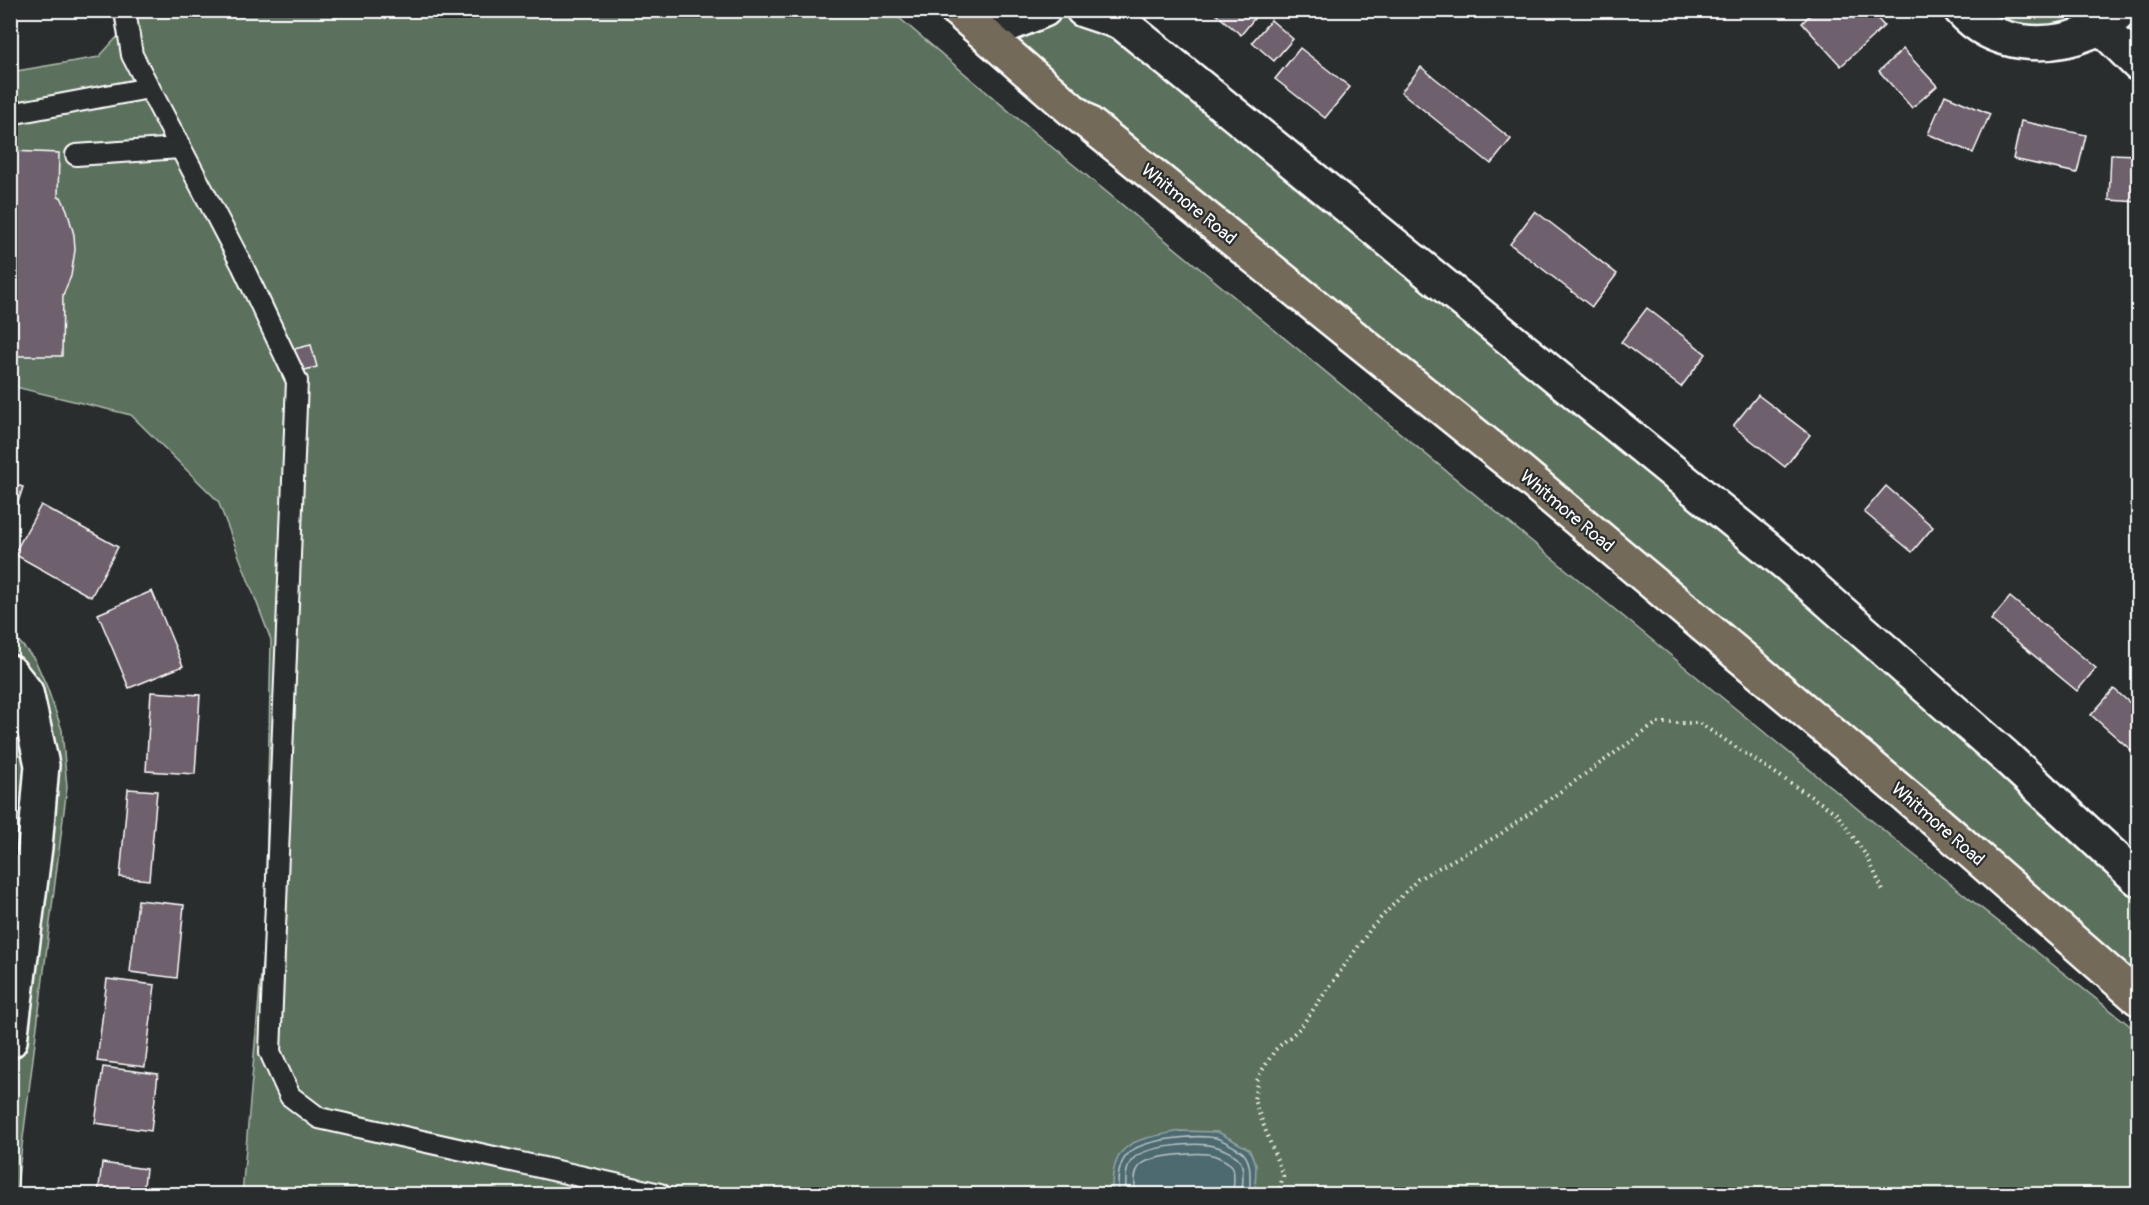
<svg xmlns="http://www.w3.org/2000/svg" width="2149" height="1205" font-family="Pangolin,sans-serif">
	<style>
		.green { fill: #5b715d; stroke: #adb8ae; stroke-width: 1.5 }
		.water { fill: #4d6b70; stroke: #94a6a9; stroke-width: 1.5 }
		.lines { fill: none; stroke-linecap: round; stroke-linejoin: round }
		.shore { stroke: #b8c4c6; stroke-width: 1.5 }
		.building { fill: #6e606d; stroke: #fff; stroke-width: 1.5 }
		.lane-casing { stroke: #fff; stroke-width: 24 }
		.street-casing { stroke: #fff; stroke-width: 38 }
		.highway-casing { stroke: #fff; stroke-width: 38 }
		.path { stroke: #fff; stroke-width: 4; stroke-dasharray: 1.5 4.5; stroke-linecap: butt }
		.lane { stroke: #2a2d2e; stroke-width: 20 }
		.street { stroke: #2a2d2e; stroke-width: 33 }
		.highway { stroke: #736b5a; stroke-width: 33 }
		.labels { text-anchor: middle; stroke-width: 4.5; stroke-linejoin: round; paint-order: stroke }
		.street-label { font-size: 18px; fill: #fff; stroke: #2a2d2e }
	</style>
	<rect width="100%" height="100%" fill="#2a2d2e"/>
	<filter id="ink" filterUnits="userSpaceOnUse"><feTurbulence type="fractalNoise" baseFrequency=".0167" numOctaves="2"/><feDisplacementMap in="SourceGraphic" scale="12" xChannelSelector="R" yChannelSelector="G"/><feConvolveMatrix kernelMatrix="1 2 1 2 8 2 1 2 1" color-interpolation-filters="sRGB"/></filter>
	<g filter="url(#ink)">
		<!-- green -->
		<g class="green">
			<path d="M113 11H891L1036 134 1904 847 2138 1032V1194H242L265 928 271 640 218 501 131 415 11 386V72L99 57 118 36Z"/>
			<path d="M1044 11H1083L1122 23 2138 879V995L986 34Z"/>
			<path d="M1961 11H2120L2064 42Z"/>
			<path d="M10 631 35 660 47 687 62 730 67 787 16 1194H10V809L13 784 10 749Z"/>
		</g>
		<!-- water -->
		<path class="water" d="M1180 1131 1218 1132 1249 1149 1256 1165 1255 1194H1112C1110 1140 1136 1140 1180 1131Z"/>
		<g class="lines">
			<!-- shore -->
			<g class="shore">
				<path d="M1118 1194C1118 1181 1117 1166 1127 1155 1139 1139 1198 1134 1216 1138 1221 1139 1241 1150 1244 1154 1253 1165 1249 1182 1250 1194"/>
				<path d="M1126 1194C1126 1182 1124 1169 1133 1159 1144 1146 1197 1142 1213 1146 1220 1147 1234 1154 1238 1158 1246 1167 1242 1184 1242 1194"/>
				<path d="M1135 1194C1135 1184 1133 1171 1142 1164 1151 1156 1199 1151 1212 1155 1217 1156 1229 1162 1232 1166 1236 1173 1233 1187 1233 1194"/>
			</g>
		</g>
		<!-- building -->
		<g class="building">
			<path d="M1211 10H1261L1241 35Z"/>
			<path d="M1815 10H1870L1884 26 1841 66 1802 23Z"/>
			<path d="M1271 20 1293 39 1274 61 1252 42Z"/>
			<path d="M1300 48 1350 87 1325 118 1275 79Z"/>
			<path d="M1903 49 1937 86 1912 108 1879 71Z"/>
			<path d="M1421 67 1511 139 1491 164 1401 92Z"/>
			<path d="M1945 95 1990 114 1973 153 1928 134Z"/>
			<path d="M2021 121 2086 135 2077 173 2013 159Z"/>
			<path d="M10 151 59 153 58 197H61L67 210 74 235 75 250 71 276 63 295 62 356H10Z"/>
			<path d="M2111 154 2138 155V202L2109 200Z"/>
			<path d="M1535 211 1617 274 1592 307 1510 244Z"/>
			<path d="M1647 308 1706 354 1681 387 1621 342Z"/>
			<path d="M311 345 317 367 300 371 294 349Z"/>
			<path d="M1758 395 1810 435 1785 467 1733 426Z"/>
			<path d="M10 483 23 487 10 527Z"/>
			<path d="M1886 486 1933 527 1912 552 1864 512Z"/>
			<path d="M41 505 118 547 91 597 14 554Z"/>
			<path d="M152 591 183 666 129 688 98 614Z"/>
			<path d="M2010 597 2096 668 2077 691 1991 620Z"/>
			<path d="M2114 689 2138 710V756L2091 715Z"/>
			<path d="M151 692 200 695 195 774 146 771Z"/>
			<path d="M128 789 157 791 149 880 120 877Z"/>
			<path d="M138 900 184 905 177 978 130 972Z"/>
			<path d="M107 979 155 985 145 1067 97 1061Z"/>
			<path d="M103 1067 158 1074 151 1131 95 1123Z"/>
			<path d="M102 1163 146 1169 143 1194H98Z"/>
		</g>
		<g class="lines">
			<!-- lane casing -->
			<g class="lane-casing">
				<g id="lane">
					<path d="M125 10 132 55 242 265 297 381 270 1052 290 1096 319 1118 660 1194"/>
					<path d="M10 114 149 88"/>
					<path d="M76 155 180 148"/>
				</g>
			</g>
			<!-- street casing -->
			<g class="street-casing">
				<g id="street">
					<path d="M1083 10 1122 23 1790 567 2006 757 2138 879"/>
					<path d="M1961 10C1994 47 2048 50 2090 32 2102 28 2114 21 2120 10"/>
					<path d="M2102 28 2138 64"/>
					<path d="M986 34 1044 10"/>
					<path d="M10 672 26 692 42 765 35 847 10 1041"/>
				</g>
			</g>
			<!-- highway casing -->
			<g class="highway-casing">
				<path id="highway" d="M957 10 1071 109 1520 471 1930 816 2138 998"/>
			</g>
			<!-- path -->
			<path class="path" d="M1278 1194 1283 1176 1254 1100 1258 1077 1275 1050 1300 1028 1372 927 1418 879 1499 835 1657 723H1699L1836 813 1868 858 1883 891"/>
			<!-- lane -->
			<use href="#lane" class="lane"/>
			<!-- street -->
			<use href="#street" class="street"/>
			<!-- highway -->
			<use href="#highway" class="highway"/>
		</g>
	</g>
	<g class="labels">
		<!-- street labels -->
		<g class="street-label">
			<text transform="translate(1189 204) rotate(39)" y="6">Whitmore Road</text>
			<text transform="translate(1567 511) rotate(40)" y="6">Whitmore Road</text>
			<text transform="translate(1938 824) rotate(41)" y="6">Whitmore Road</text>
		</g>
	</g>
	<!-- margin -->
	<rect width="2149" height="1205" fill="none" stroke="#2a2d2e" stroke-width="36"/>
	<rect x="18" y="18" width="2113" height="1169" fill="none" stroke="#fff" stroke-width="2" filter="url(#ink)"/>
</svg>
